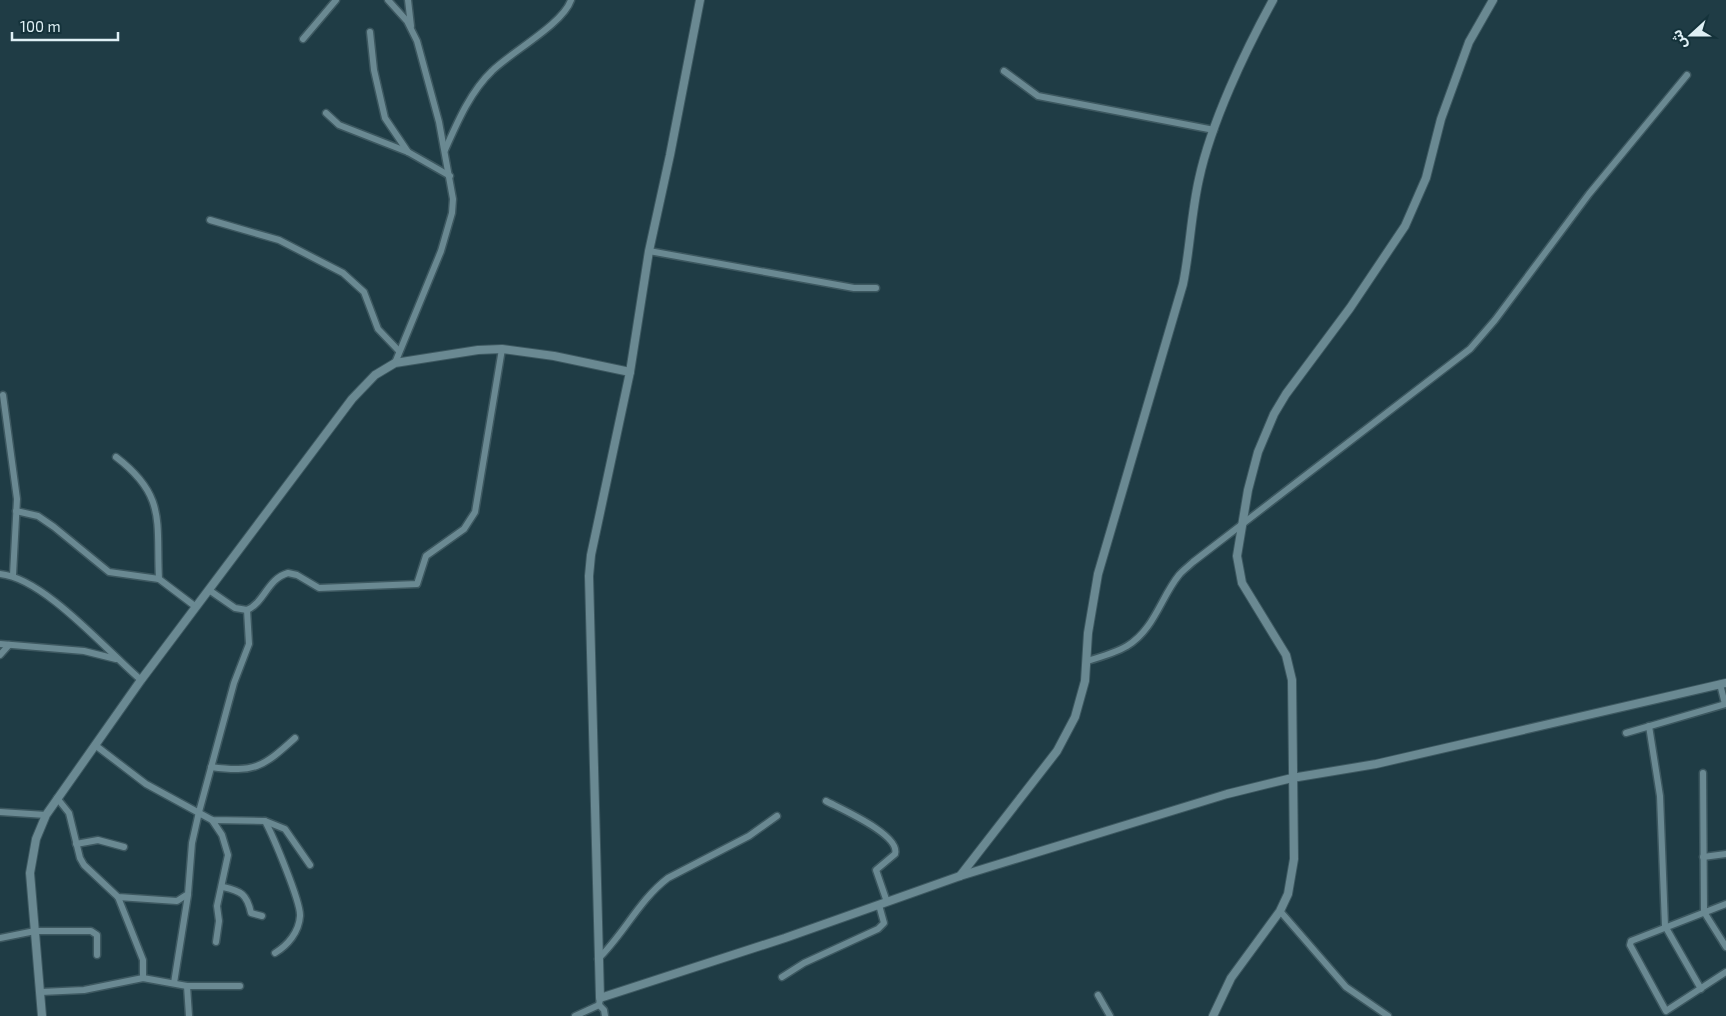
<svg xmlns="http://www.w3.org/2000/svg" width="1726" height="1016" font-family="'Exo 2','Noto Sans Arabic',sans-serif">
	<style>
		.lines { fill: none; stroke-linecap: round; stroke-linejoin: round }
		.minor-casing { stroke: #3d5860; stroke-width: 9 }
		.tertiary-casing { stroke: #3d5860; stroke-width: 10 }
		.minor { stroke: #6a8992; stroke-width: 6 }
		.tertiary { stroke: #6a8992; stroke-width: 8 }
	</style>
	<rect width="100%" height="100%" fill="#1f3c45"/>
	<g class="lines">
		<!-- minor casing -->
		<g class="minor-casing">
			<g id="minor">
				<path d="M388 0 407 21 417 41 439 122 453 199 452 213 441 251 395 363"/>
				<path d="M408 0 411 26"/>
				<path d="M370 32 374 70 385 118 408 152"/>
				<path d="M303 39 336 0"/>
				<path d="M1004 71 1038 96 1214 130"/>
				<path d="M326 113 339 125 408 152 450 176"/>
				<path d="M445 150C457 123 470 92 492 71 511 52 563 24 571 0"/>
				<path d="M210 220 279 240 343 273 364 292 378 329 399 351"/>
				<path d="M649 251 854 288H876"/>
				<path d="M3 395 17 499 13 575"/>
				<path d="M116 457C167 496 156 522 159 579"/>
				<path d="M16 511 38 516 54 527 109 572 159 579 196 607"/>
				<path d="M0 574C44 578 106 650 141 680"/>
				<path d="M209 590 235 608 247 610C265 602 267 579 288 573L297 575 319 588 417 584 426 556 464 529 475 512 502 349"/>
				<path d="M0 644 84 651 116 659"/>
				<path d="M0 655 9 645"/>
				<path d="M1087 661C1101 657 1115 653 1127 646 1154 630 1161 597 1179 575 1183 570 1189 566 1193 562L1470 349 1495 320 1589 194 1687 75"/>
				<path d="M1720 684 1725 704"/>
				<path d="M1649 726 1660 796 1665 926 1701 989"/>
				<path d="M1626 733 1726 704"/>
				<path d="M95 745 146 784 212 820 265 821C273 836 301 902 300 916 299 932 288 945 275 953"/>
				<path d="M211 767C255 773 263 767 295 738"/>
				<path d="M1703 773 1704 912 1726 947"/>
				<path d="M57 798 69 813 80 858 84 865 118 897 177 901 188 894 192 843 199 812 234 683 249 644 247 610"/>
				<path d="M826 801C841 809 901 835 895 854L876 870 887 902"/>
				<path d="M0 812 46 815"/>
				<path d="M212 820 222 835 228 855 217 906 219 921 216 942"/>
				<path d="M265 821 285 829 310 865"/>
				<path d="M76 844 98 840 124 847"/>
				<path d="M1703 857 1726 854"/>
				<path d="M223 887C241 891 247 894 251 913L262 916"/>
				<path d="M118 897 143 960V978"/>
				<path d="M1726 904 1631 941 1630 945 1666 1011 1726 972"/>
				<path d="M1280 911 1346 987 1388 1016"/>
				<path d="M0 938 35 931H91L97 935V955"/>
				<path d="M598 959C624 934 639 900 668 878L749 836 777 816"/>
				<path d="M782 977 804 963 878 929 884 923 879 905"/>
				<path d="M174 983 188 895"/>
				<path d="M187 986 189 1016"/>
				<path d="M41 992 84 990 143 978 187 986H240"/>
				<path d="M1098 995 1110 1016"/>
				<path d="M599 1005 604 1010 605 1016"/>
				<path d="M575 1016 599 1005 600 998"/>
			</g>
		</g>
		<!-- tertiary casing -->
		<g class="tertiary-casing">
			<g id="tertiary">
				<path d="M630 372 649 251 670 155 700 0"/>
				<path d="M960 876 1057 751 1075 717 1085 681 1088 633 1098 574 1183 284C1190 250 1191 214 1199 179 1211 123 1245 51 1273 0"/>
				<path d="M42 1016 30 873 36 839 46 815 141 680 352 399 375 375 395 363 478 350 502 349 554 356 630 372 591 555 589 576 600 998 785 938 960 876 1227 794 1292 778 1376 764 1726 683"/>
				<path d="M1213 1016 1231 978 1280 911 1288 894 1294 859 1292 680 1286 655 1242 583 1237 556 1248 490 1258 452 1274 414 1286 394 1350 308 1405 226 1426 178 1441 119 1469 42 1493 0"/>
			</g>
		</g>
		<!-- minor -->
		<use href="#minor" class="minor"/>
		<!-- tertiary -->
		<use href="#tertiary" class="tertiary"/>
	</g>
	<!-- north arrow -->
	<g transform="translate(1691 35) rotate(249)" stroke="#14323a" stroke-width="4" paint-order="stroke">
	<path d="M0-4L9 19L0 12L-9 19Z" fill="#dff0f5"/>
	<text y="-8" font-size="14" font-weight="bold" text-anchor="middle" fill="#dff0f5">ش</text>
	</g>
	<!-- scale -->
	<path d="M12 32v8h106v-8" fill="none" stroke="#dff0f5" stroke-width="2.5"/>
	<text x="20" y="32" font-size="15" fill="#dff0f5" stroke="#14323a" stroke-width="4" paint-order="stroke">100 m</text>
</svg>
